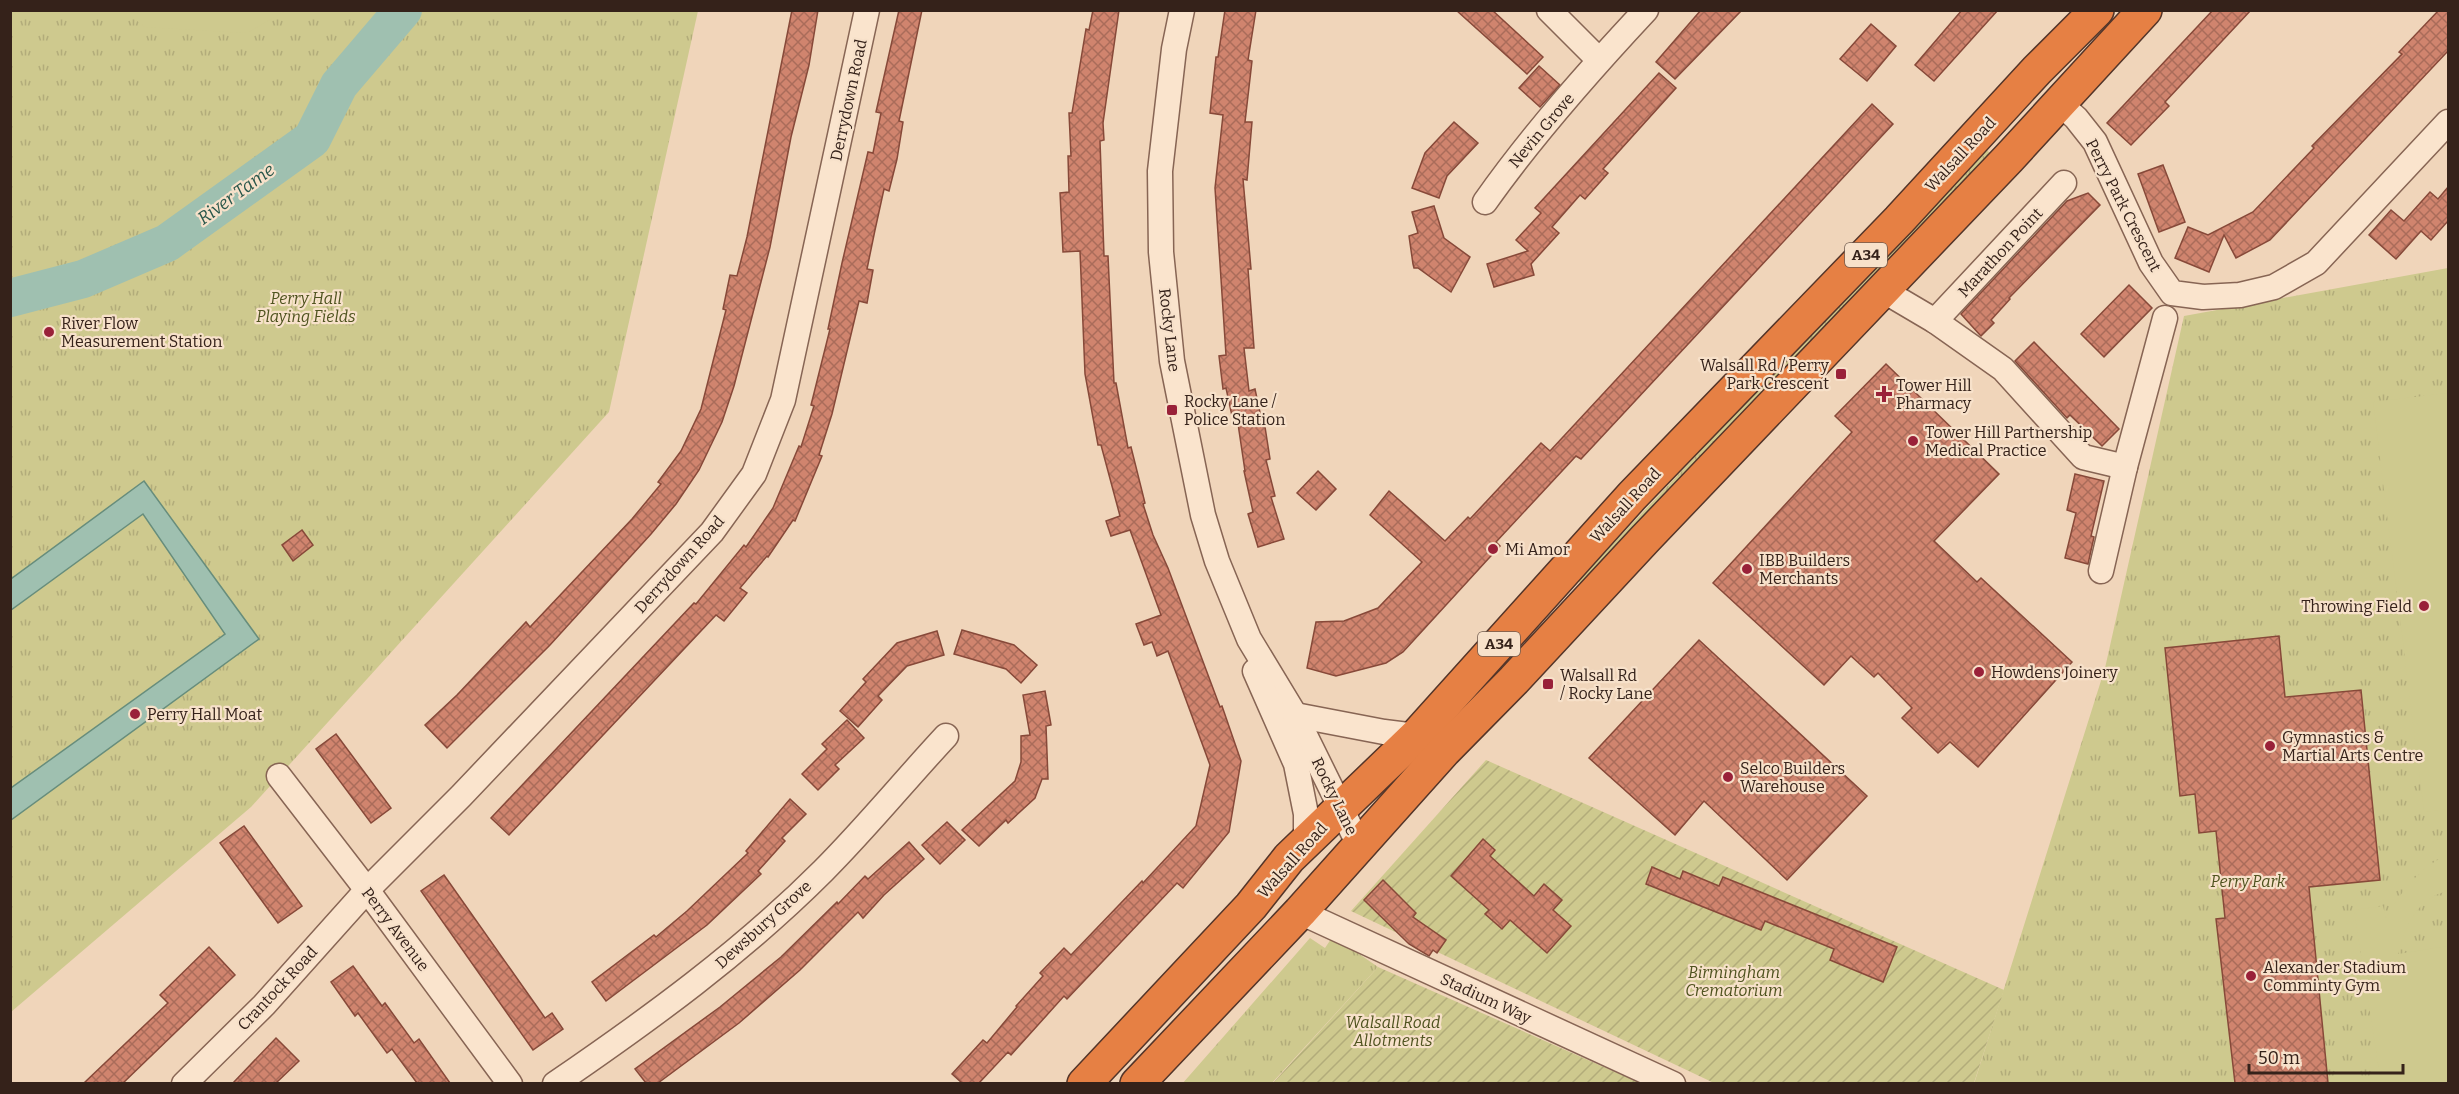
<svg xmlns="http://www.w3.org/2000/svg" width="2459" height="1094" font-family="Bitter,serif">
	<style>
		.grass { fill: url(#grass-tufts) }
		.garden { fill: url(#garden-furrows) }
		.pitch { fill: #cec98e }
		.water { fill: #9fc0b0; stroke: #678d7c; stroke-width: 1.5 }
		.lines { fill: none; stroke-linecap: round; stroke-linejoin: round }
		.river { stroke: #9fc0b0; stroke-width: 38 }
		.building { fill: url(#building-cross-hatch); stroke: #874939; stroke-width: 1.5 }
		.minor-casing { stroke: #876554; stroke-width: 27 }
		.highway-casing { stroke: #543529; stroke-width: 36 }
		.minor { stroke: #fae4cd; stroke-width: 24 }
		.highway { stroke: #e68044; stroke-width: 33 }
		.poi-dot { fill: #992139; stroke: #f7e1ca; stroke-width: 2 }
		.labels { text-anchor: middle; stroke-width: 4.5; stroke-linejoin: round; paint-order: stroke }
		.shield { fill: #f7e1ca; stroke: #6f5b4f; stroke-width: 1.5 }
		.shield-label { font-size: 15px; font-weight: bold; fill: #35221a }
		.street-label { font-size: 16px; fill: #35221a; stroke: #f7e1ca }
		.park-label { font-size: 16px; font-style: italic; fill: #4f531f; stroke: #f7e1ca }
		.poi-label { font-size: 16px; fill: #35221a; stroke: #f7e1ca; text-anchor: start }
		.water-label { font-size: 18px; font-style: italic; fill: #28564a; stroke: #f7e1ca }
	</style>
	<defs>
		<pattern id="grass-tufts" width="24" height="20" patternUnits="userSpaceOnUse" patternTransform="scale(1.5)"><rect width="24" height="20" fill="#cec98e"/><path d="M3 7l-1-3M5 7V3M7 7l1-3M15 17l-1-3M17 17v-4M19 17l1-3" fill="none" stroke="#b2ac7a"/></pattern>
		<pattern id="garden-furrows" width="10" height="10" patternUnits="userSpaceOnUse" patternTransform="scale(1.5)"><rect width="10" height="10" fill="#cec98e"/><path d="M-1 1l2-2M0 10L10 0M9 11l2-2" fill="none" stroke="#b2ac7a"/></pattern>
		<pattern id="building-cross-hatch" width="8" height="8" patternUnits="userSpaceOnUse" patternTransform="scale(1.5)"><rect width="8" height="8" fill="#d0846e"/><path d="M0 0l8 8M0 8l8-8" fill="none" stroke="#aa6c5a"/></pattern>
	</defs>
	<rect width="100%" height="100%" fill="#f0d5ba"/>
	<!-- grass -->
	<g class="grass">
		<path d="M11 11H698L609 412 251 807 11 1012Z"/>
		<path d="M1984 146 1992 156 1586 588 1578 581 1907 232Z"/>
		<path d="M2448 268V1083L1974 1084 2105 668 2184 316Z"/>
		<path d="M1333 936 1378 967 1272 1083 1182 1084 1310 938 1325 948Z"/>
	</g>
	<!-- garden -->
	<g class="garden">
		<path d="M1486 760 2004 990 1974 1083H1714L1351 911Z"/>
		<path d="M1378 967 1640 1083H1273Z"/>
	</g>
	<!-- pitch -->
	<g class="pitch">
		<path d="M124 11H285L247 33 145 27Z"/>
		<path d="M2448 393V809L2424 812 2373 402Z"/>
		<path d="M2448 854V891C2418 897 2405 926 2398 954L2448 946V1083H2381L2354 910 2383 906 2386 918C2401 891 2420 868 2448 854Z"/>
	</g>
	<!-- water -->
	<path class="water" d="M144 481 259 639 11 820V788L225 634 143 514 11 610V579Z"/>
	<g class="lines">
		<!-- river -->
		<path class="river" d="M10 298 83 279 167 243 312 139 339 85 403 10"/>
	</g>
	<!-- building -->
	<g class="building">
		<path d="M792 10H818L809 65 791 137 770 247 734 386 722 422 699 470 676 504 651 534 550 645 447 748 425 725 457 695 526 622 530 627 632 519 661 484 658 482 681 451 701 409 726 310 723 309 730 275 737 276 747 237Z"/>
		<path d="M899 10H922L899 121 903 122 897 159 889 191 884 189 875 230 867 269 873 270 867 303 859 301 832 414 819 455 822 456 795 521 793 520 768 557 767 556 740 588 747 593 724 621 716 615 509 835 491 818 694 603 696 604 744 545 746 547 773 508 799 446 801 447 814 406 811 405 830 329H828L842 263 868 152 873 153 881 113 876 112Z"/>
		<path d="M1093 10H1119L1103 123 1104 140 1100 141 1104 256H1108L1114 383H1116L1128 448 1131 447 1145 503 1143 504 1153 535 1168 568 1220 707 1222 706 1241 761 1229 832 1183 888 1177 883 1067 999 1064 996 1011 1055 1008 1052 979 1083H962L952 1074 983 1040 987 1043 1017 1007 1016 1006 1043 976 1040 973 1064 948 1071 955 1142 881 1143 883 1196 826 1210 765 1168 651 1157 656 1152 642 1144 645 1136 624 1161 615 1130 530 1111 536 1106 521 1120 516 1101 445H1098L1085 374 1080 251 1063 252 1060 193 1069 192 1068 156H1071L1069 113H1072L1086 29 1089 30Z"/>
		<path d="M1225 10H1256L1248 60 1252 61 1245 122H1252L1247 180 1243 179 1251 269H1248L1254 348H1244L1249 391 1255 389 1263 427H1265L1270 459 1266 460 1275 496 1271 497 1284 539 1258 547 1248 514 1253 512 1244 471H1245L1238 424 1234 425 1226 388 1223 389 1219 356 1226 355 1215 188 1223 115 1210 113 1216 57H1218Z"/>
		<path d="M1456 10H1492L1543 57 1527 74Z"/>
		<path d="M1701 10H1742L1675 79 1656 62Z"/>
		<path d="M1962 10H1998L1934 81 1915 65Z"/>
		<path d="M2213 10H2251L2165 102 2169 106 2131 145 2107 123Z"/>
		<path d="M2439 10H2448V51L2270 240 2236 258 2224 235 2209 272 2175 258 2188 227 2208 235 2253 212 2314 148 2312 146 2402 54 2399 52Z"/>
		<path d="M1871 24 1896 46 1867 81 1840 59Z"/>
		<path d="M1539 66 1560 85 1540 107 1519 88Z"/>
		<path d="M1659 73 1676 88 1603 169 1608 173 1585 199 1580 195 1552 227 1559 233 1531 264 1534 275 1494 287 1487 264 1528 251 1516 240 1541 213 1535 208Z"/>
		<path d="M1872 104 1893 124 1581 459 1576 456 1496 542 1500 546 1403 652 1386 663 1336 676 1307 668 1316 622 1344 621 1378 608 1422 562 1370 515 1389 491 1445 541 1468 517 1470 519 1541 443 1550 451Z"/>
		<path d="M1454 122 1478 143 1447 176 1439 198 1412 188 1425 153Z"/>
		<path d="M2163 165 2185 222 2159 232 2138 174Z"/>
		<path d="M2448 187V221L2431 240 2421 231 2396 259 2369 235 2391 210 2404 221 2430 192 2438 199Z"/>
		<path d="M2088 193 2100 205 2009 298 2010 299 1991 320 1994 323 1981 336 1980 335 1961 314 2067 201Z"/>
		<path d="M1434 206 1444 238 1470 257 1451 292 1418 268H1414L1413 264 1409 236 1418 233 1412 212Z"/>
		<path d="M2129 285 2152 308 2104 357 2081 334Z"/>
		<path d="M2034 342 2119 429 2102 446 2070 415 2067 418 2015 361Z"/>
		<path d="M1886 364 1999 474 1934 541 1977 582 1981 578 2072 662 1978 767 1950 742 1938 753 1902 718 1912 708 1878 673 1874 677 1851 656 1824 685 1713 583 1852 432 1835 416Z"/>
		<path d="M1318 471 1336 489 1316 510 1297 493Z"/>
		<path d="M2075 474 2104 481 2091 536 2094 537 2088 564 2065 558 2076 513 2067 510Z"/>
		<path d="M302 530 313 545 293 561 282 545Z"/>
		<path d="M962 630 1014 645 1037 665 1021 683 1006 669 954 654Z"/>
		<path d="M937 631 944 655 907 666 878 696 882 700 858 727 840 711 866 682 863 679 897 643Z"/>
		<path d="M2279 636 2285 697 2361 690 2380 880 2309 887 2328 1083H2235L2216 919 2225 918 2216 831 2199 833 2195 794 2180 796 2165 648Z"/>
		<path d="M1699 640 1867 796 1787 880 1704 801 1675 835 1589 758Z"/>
		<path d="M1045 691 1051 725 1046 726 1048 779H1042L1035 798 1008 823 1006 820 979 846 962 830 1015 781 1021 762V736L1030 735 1023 695Z"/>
		<path d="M847 720 864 738 835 765 839 769 818 790 802 774 827 749 822 744Z"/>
		<path d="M336 734 391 808 371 823 316 749Z"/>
		<path d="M790 799 806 814 782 838 785 841 758 871 761 874 707 925 606 1001 592 982 654 935 656 937 687 911 748 853 746 851Z"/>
		<path d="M947 822 965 840 940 864 922 845Z"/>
		<path d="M244 826 302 906 278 923 220 843Z"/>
		<path d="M1483 839 1495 850 1490 856 1534 896 1544 884 1562 900 1553 910 1571 926 1547 953 1510 920 1502 929 1485 914 1489 910 1451 876Z"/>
		<path d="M909 842 924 859 884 895 863 918 858 912 800 970 739 1023 658 1083H646L635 1069 720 1007 781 957 837 902 838 904 865 876 868 879Z"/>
		<path d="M1652 867 1680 879 1683 871 1719 886 1723 877 1897 947 1883 982 1830 960 1834 949 1765 921 1761 930 1646 884Z"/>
		<path d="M444 875 545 1018 552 1013 563 1029 533 1050 421 891Z"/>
		<path d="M1383 880 1416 913 1413 917 1446 940 1437 953 1433 950 1429 956 1409 944 1364 900Z"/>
		<path d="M209 947 235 975 123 1083H84L168 1003 160 995Z"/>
		<path d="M353 966 382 1006 385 1003 414 1043 419 1039 450 1083H417L392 1049 387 1053 358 1013 355 1016 331 982Z"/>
		<path d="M276 1038 299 1061 276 1083H233Z"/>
	</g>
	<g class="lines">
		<!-- minor casing -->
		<g class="minor-casing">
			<g id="minor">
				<path d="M1182 10 1174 49 1160 171 1161 252 1172 361 1203 515 1217 561 1249 639 1295 715 1359 845"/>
				<path d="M1549 10 1599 60"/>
				<path d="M2059 103 2076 118 2095 142 2151 263 2172 293 2203 297 2240 295 2274 287 2316 263 2448 122"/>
				<path d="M1485 202C1533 134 1589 71 1646 10"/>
				<path d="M1896 298 1935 321 2003 369 2083 457 2125 467"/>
				<path d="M1935 321 2064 183"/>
				<path d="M2101 571 2125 467 2165 318"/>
				<path d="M1255 671 1296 764 1306 814V840"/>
				<path d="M1295 715 1384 732 1416 736"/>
				<path d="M279 776 367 890 510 1084"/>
				<path d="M1300 912 1673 1084"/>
				<path d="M184 1084 264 1005 367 890 461 796 712 532 754 474 783 400 867 10"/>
				<path d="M555 1084C650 1019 742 952 823 871 866 828 905 780 946 736"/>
			</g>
		</g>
		<!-- highway casing -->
		<g class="highway-casing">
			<g id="highway">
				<path d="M1084 1084 1251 906 1289 858 1416 736 1632 496 1899 220 2037 70 2097 10"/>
				<path d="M1137 1084 1300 912 1444 751 1514 680 1645 539 2009 158 2145 10"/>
			</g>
		</g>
		<!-- minor -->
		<use href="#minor" class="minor"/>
		<!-- highway -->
		<use href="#highway" class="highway"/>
	</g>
	<!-- markers -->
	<g class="poi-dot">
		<circle cx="49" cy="332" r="6"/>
		<rect x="1835" y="368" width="12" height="12" rx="3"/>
		<path d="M1881 385h6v6h6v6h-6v6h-6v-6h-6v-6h6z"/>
		<rect x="1166" y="404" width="12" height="12" rx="3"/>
		<circle cx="1913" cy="441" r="6"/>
		<circle cx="1493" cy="549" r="6"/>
		<circle cx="1747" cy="569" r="6"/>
		<circle cx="2424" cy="606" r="6"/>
		<circle cx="1979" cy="672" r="6"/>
		<rect x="1542" y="678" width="12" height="12" rx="3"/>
		<circle cx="135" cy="714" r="6"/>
		<circle cx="2270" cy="746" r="6"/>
		<circle cx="1728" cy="777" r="6"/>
		<circle cx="2251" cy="976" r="6"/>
	</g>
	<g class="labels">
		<!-- shield labels -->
		<g class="shield">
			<rect x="1845" y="243" width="42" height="24" rx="4.5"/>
			<rect x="1478" y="632" width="42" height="24" rx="4.5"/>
		</g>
		<g class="shield-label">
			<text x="1866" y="260">A34</text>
			<text x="1499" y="649">A34</text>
		</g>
		<!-- street labels -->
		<g class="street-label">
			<text transform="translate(848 100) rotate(-78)" y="6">Derrydown Road</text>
			<text transform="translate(1541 130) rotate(-50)" y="6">Nevin Grove</text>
			<text transform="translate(1960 154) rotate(-47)" y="6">Walsall Road</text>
			<text transform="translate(2124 205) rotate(63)" y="6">Perry Park Crescent</text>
			<text transform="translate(2000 252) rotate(-47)" y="6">Marathon Point</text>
			<text transform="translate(1170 330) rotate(83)" y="6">Rocky Lane</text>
			<text transform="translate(1625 505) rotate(-47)" y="6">Walsall Road</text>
			<text transform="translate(679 564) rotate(-48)" y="6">Derrydown Road</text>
			<text transform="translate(1335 796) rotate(64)" y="6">Rocky Lane</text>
			<text transform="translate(1292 860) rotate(-48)" y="6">Walsall Road</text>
			<text transform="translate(763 924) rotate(-42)" y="6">Dewsbury Grove</text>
			<text transform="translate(396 929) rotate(53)" y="6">Perry Avenue</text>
			<text transform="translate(277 988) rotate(-47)" y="6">Crantock Road</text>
			<text transform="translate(1486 998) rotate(25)" y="6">Stadium Way</text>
		</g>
		<!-- park labels -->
		<g class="park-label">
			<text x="306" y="304">Perry Hall<tspan x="306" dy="18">Playing Fields</tspan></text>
			<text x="2248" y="887">Perry Park</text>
			<text x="1734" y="978">Birmingham<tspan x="1734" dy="18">Crematorium</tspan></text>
			<text x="1393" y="1028">Walsall Road<tspan x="1393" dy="18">Allotments</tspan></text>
		</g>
		<!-- poi labels -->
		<g class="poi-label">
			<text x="61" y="329">River Flow<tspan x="61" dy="18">Measurement Station</tspan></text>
			<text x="1829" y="371" text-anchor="end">Walsall Rd / Perry<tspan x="1829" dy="18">Park Crescent</tspan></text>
			<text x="1896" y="391">Tower Hill<tspan x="1896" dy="18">Pharmacy</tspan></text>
			<text x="1184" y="407">Rocky Lane /<tspan x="1184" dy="18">Police Station</tspan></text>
			<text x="1925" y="438">Tower Hill Partnership<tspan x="1925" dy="18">Medical Practice</tspan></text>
			<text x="1505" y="555">Mi Amor</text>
			<text x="1759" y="566">IBB Builders<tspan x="1759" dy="18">Merchants</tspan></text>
			<text x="2412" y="612" text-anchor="end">Throwing Field</text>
			<text x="1991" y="678">Howdens Joinery</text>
			<text x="1560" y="681">Walsall Rd<tspan x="1560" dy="18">/ Rocky Lane</tspan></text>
			<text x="147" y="720">Perry Hall Moat</text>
			<text x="2282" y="743">Gymnastics &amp;<tspan x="2282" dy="18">Martial Arts Centre</tspan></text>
			<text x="1740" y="774">Selco Builders<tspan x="1740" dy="18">Warehouse</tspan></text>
			<text x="2263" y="973">Alexander Stadium<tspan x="2263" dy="18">Comminty Gym</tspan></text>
		</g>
		<!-- water labels -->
		<g class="water-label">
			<text transform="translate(236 194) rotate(-36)" y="6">River Tame</text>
		</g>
	</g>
	<!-- border -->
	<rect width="2459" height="1094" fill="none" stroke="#35221a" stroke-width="24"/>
	<!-- scale -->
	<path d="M2249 1064v9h154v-9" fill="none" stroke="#35221a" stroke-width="3"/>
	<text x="2258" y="1064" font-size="18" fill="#35221a" stroke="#f7e1ca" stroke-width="4.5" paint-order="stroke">50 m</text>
</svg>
